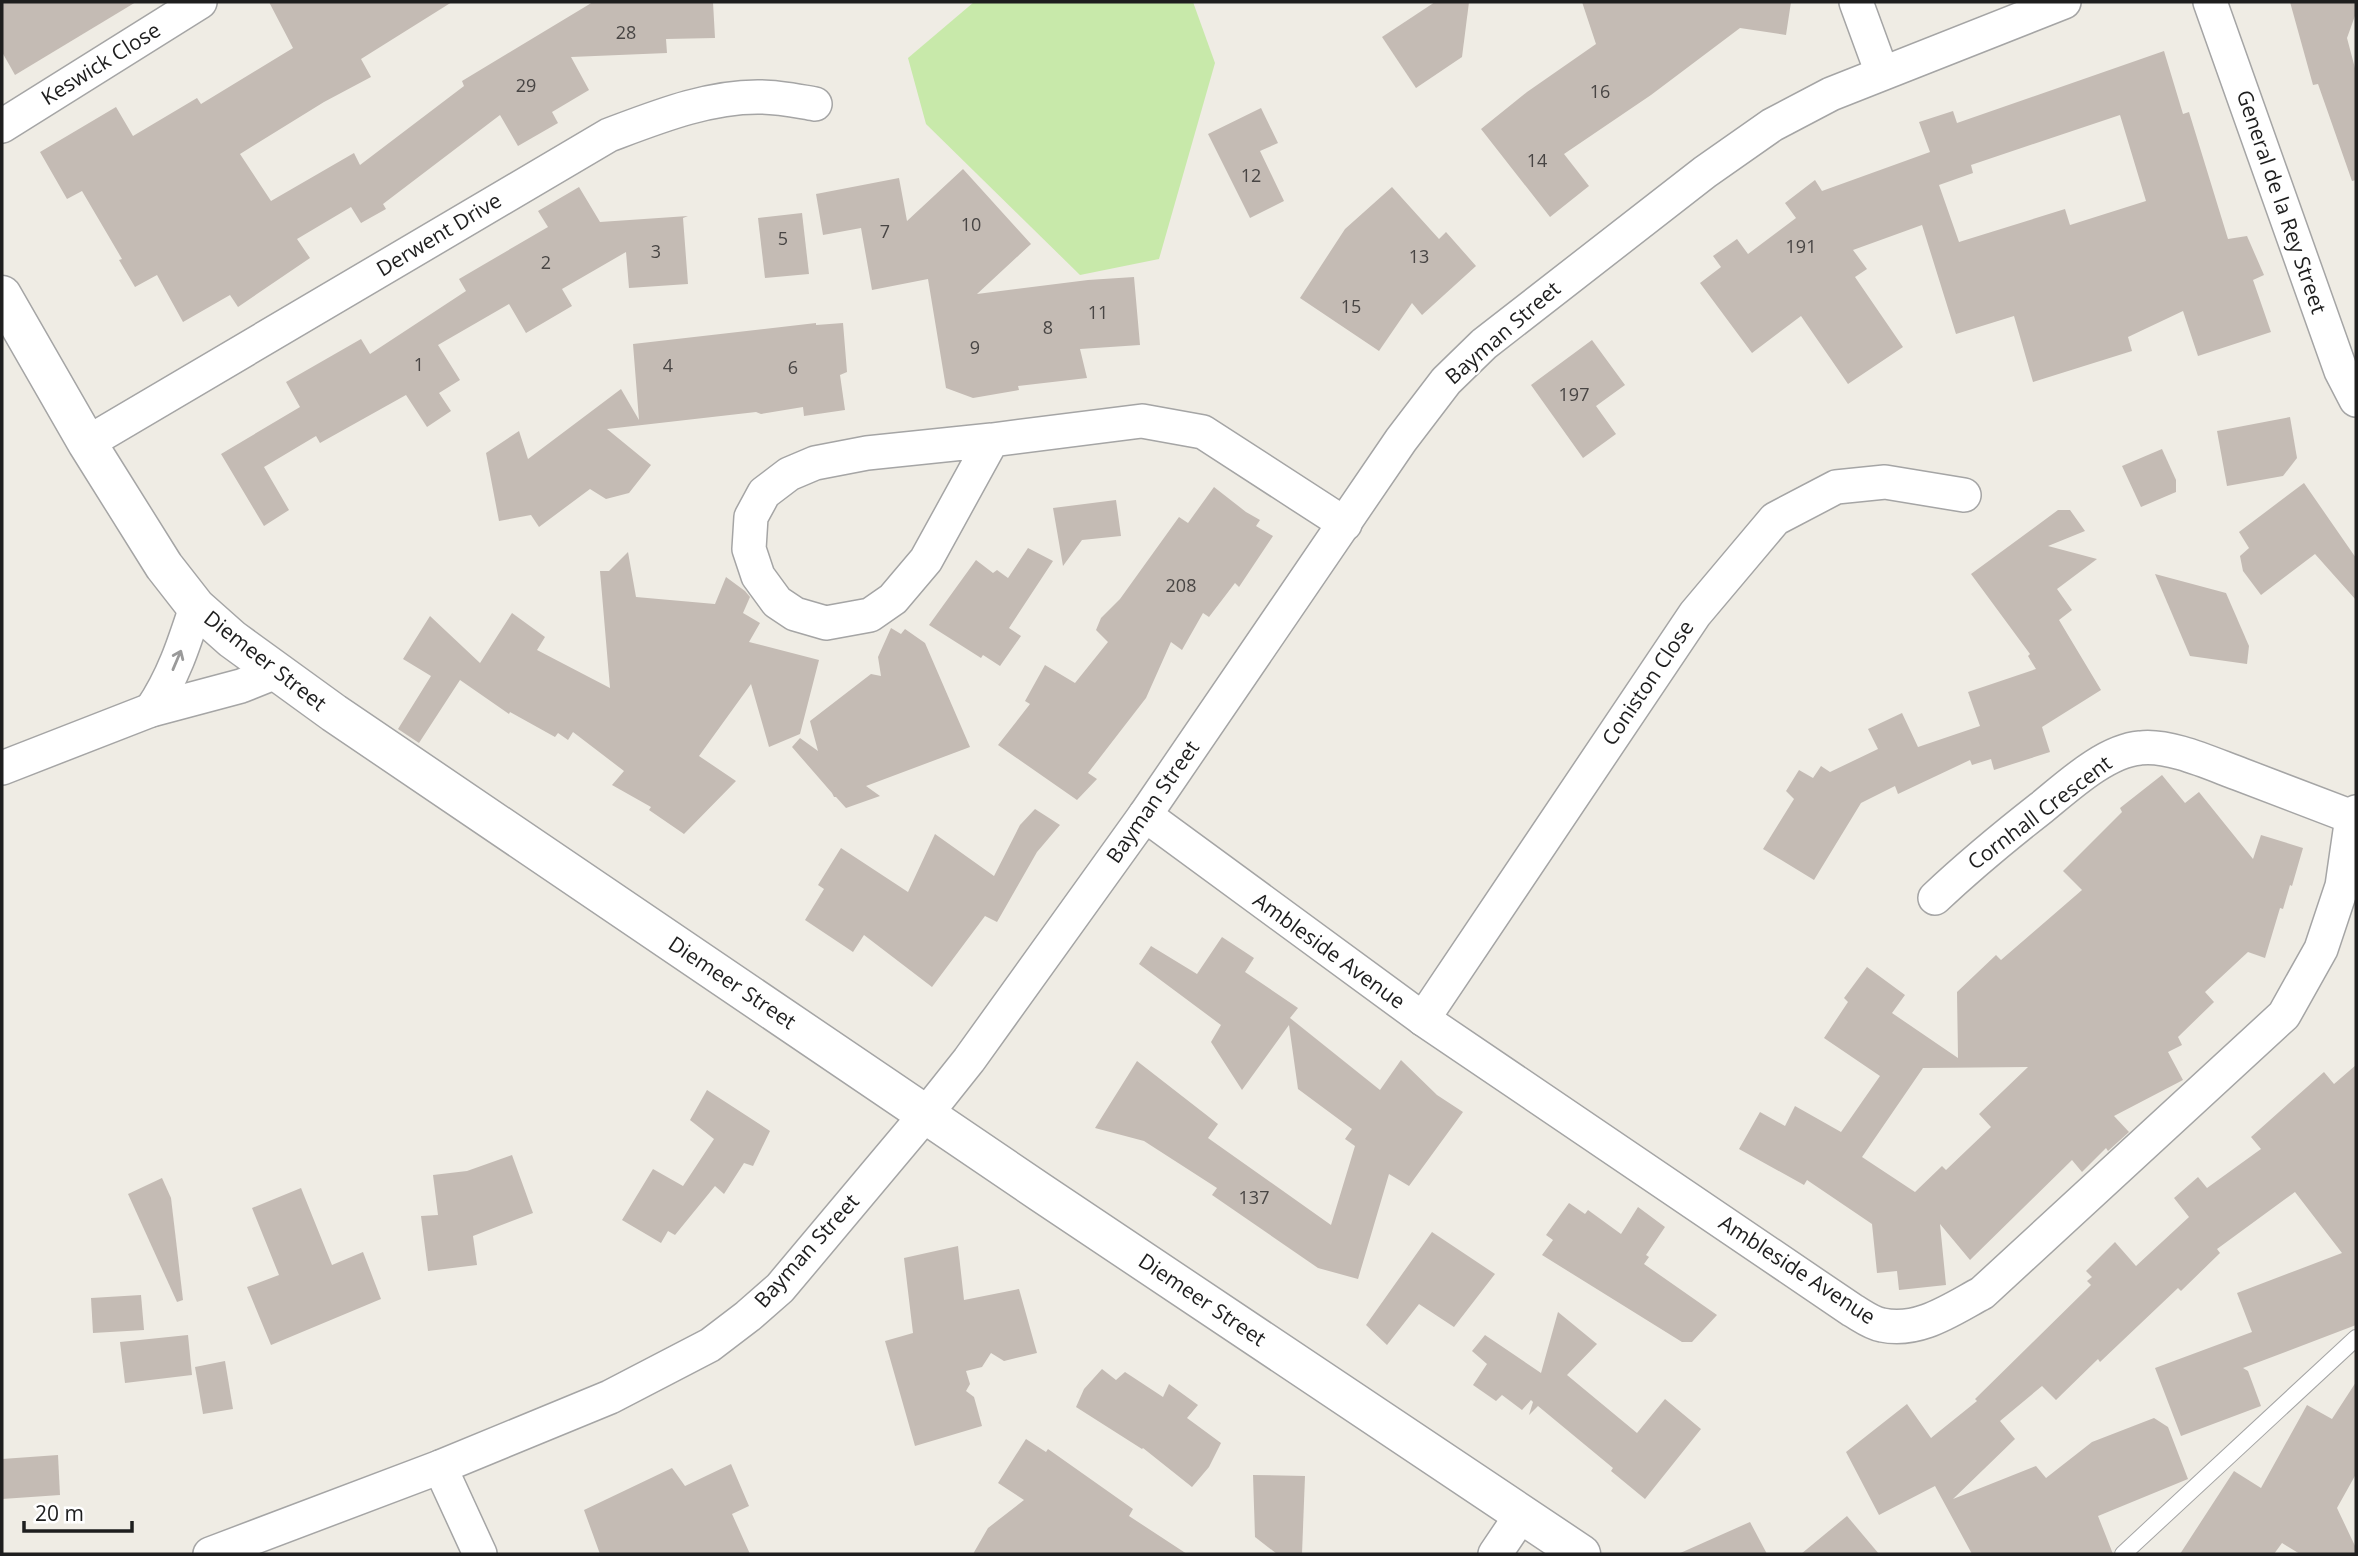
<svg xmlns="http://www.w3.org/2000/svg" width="2358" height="1556" font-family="'Open Sans',sans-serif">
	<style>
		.grass { fill: #c8e9aa }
		.building { fill: #c4bbb4; fill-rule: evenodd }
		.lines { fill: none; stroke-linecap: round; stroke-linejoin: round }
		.service-casing { stroke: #a5a5a5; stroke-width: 18 }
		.minor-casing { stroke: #a5a5a5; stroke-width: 36 }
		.tertiary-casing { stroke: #a5a5a5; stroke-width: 41 }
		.service { stroke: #fff; stroke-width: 16 }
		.minor { stroke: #fff; stroke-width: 33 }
		.tertiary { stroke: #fff; stroke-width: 38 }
		.oneway { stroke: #9a9a9a }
		.labels { text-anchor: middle; stroke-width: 5; stroke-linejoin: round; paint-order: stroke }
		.number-label { font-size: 18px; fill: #484544 }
		.street-label { font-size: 21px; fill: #1e1e1e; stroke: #fff }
	</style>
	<rect width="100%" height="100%" fill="#efece4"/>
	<!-- grass -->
	<path class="grass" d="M974 2H1193L1215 63 1159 259 1080 275 926 124 908 58Z"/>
	<!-- building -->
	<g class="building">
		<path d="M2 2H136L15 75 2 52Z"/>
		<path d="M269 2H452L361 59 371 77 324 102 240 154 271 201 354 153 360 165 464 86 462 81 593 2H713L715 38 666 39 667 53 571 57 589 90 552 112 558 123 518 146 500 115 383 204 386 209 361 223 351 207 297 239 310 258 238 307 230 295 183 322 157 275 135 287 119 260 122 259 82 191 67 199 40 152 116 107 133 136 197 98 201 104 293 48Z"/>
		<path d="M1435 2H1469L1462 57 1416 88 1382 37Z"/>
		<path d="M1582 2H1791L1786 35 1740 28 1651 95 1564 154 1589 186 1550 217 1481 129 1527 92 1596 44Z"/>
		<path d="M2290 2H2356V13L2347 38 2356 72V180L2352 181 2318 84 2313 85Z"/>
		<path d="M2164 51 2183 114 2189 112 2228 239 2247 236 2264 275 2253 280 2271 332 2198 356 2183 311 2128 337 2132 351 2033 382 2014 316 1956 334 1922 225 1853 250 1867 269 1855 277 1903 347 1848 384 1801 316 1752 353 1700 283 1721 267 1713 256 1737 239 1748 254 1796 218 1785 203 1815 180 1822 191 1930 152 1919 122 1953 111 1957 123ZM2120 115 2146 201 2070 225 2065 209 1959 242 1939 185 1973 173 1971 165Z"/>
		<path d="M1261 108 1278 143 1260 151 1284 201 1250 218 1208 134Z"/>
		<path d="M963 169 1031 244 977 294 1088 280 1134 277 1140 345 1080 349 1087 378 1018 386 1019 390 973 398 946 388 928 279 872 290 861 228 823 235 816 194 899 178 907 221Z"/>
		<path d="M579 187 600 222 688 216 683 218 688 284 629 288 626 252 562 289 572 306 526 333 509 304 438 345 460 380 439 393 451 411 427 427 406 395 320 443 316 436 264 467 289 510 264 526 221 454 300 407 286 382 361 339 370 354 466 291 459 279 548 227 538 211Z"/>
		<path d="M1392 187 1439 239 1446 232 1476 266 1422 315 1412 303 1379 351 1300 298 1345 229Z"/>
		<path d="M802 213 809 274 765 278 758 218Z"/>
		<path d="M816 323V325L843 323 847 372 840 375 845 410 804 416 803 407 761 414 756 412 607 429 651 465 629 493 606 499 590 489 539 527 531 515 499 521 486 453 519 431 528 459 621 389 639 420 633 344Z"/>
		<path d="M1592 340 1625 385 1596 406 1616 434 1583 458 1531 385Z"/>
		<path d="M2290 417 2297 458 2283 476 2227 486 2217 431Z"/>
		<path d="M2162 449 2176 480V492L2141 507 2122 466Z"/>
		<path d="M2304 483 2356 558V600L2315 554 2261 595 2243 571 2240 556 2249 548 2239 532Z"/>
		<path d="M1214 487 1246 512 1260 520 1256 526 1273 536 1239 587 1235 583 1209 617 1203 613 1182 650 1171 642 1146 698 1088 773 1097 779 1077 800 998 745 1030 704 1025 701 1045 665 1075 683 1108 642 1096 630 1101 618 1120 599 1179 517 1188 523Z"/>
		<path d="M1116 500 1121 536 1082 540 1063 566 1053 508Z"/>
		<path d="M2058 510H2070L2085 531 2048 546 2097 559 2057 589 2072 610 2059 620 2101 690 2042 727 2050 752 1994 770 1991 759 1972 765 1970 760 1898 794 1895 786 1861 803 1814 880 1763 849 1794 799 1786 791 1799 770 1813 778 1821 766 1830 772 1878 749 1868 729 1902 713 1918 747 1980 726 1968 692 2036 669 2028 656 2030 654 1971 574Z"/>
		<path d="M1028 548 1053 561 1009 628 1021 636 1000 666 983 655 981 658 929 625 976 560 993 573 997 570 1008 578Z"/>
		<path d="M628 552 636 597 715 604 726 577 745 591 750 597 743 613 760 623 749 642 819 660 800 734 769 747 751 684 699 756 736 781 684 834 649 810 651 807 612 785 624 771 573 732 568 740 558 733 555 737 510 712 509 714 460 680 419 743 398 729 431 676 403 659 430 616 480 663 512 613 545 637 537 650 610 688 600 571H609Z"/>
		<path d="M2155 574 2226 593 2249 646 2247 664 2190 656Z"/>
		<path d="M891 628 901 634 905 629 925 643 970 747 866 786 880 796 846 808 836 797H834L832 793 792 747 800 738 818 751 810 721 871 674 881 676 878 657Z"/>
		<path d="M2162 775 2185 803 2199 792 2253 859 2261 835 2303 848 2292 886 2290 885 2283 909 2280 908 2265 958 2248 952 2205 992 2214 1002 2178 1037 2182 1045 2168 1052 2183 1080 2114 1116 2129 1132 2108 1151 2106 1148 2082 1172 2072 1160 1970 1260 1940 1224 1946 1285 1899 1290 1897 1271 1877 1273 1872 1224 1807 1180 1804 1185 1739 1149 1760 1112 1785 1126 1795 1106 1841 1132 1880 1076 1824 1038 1848 1002 1844 998 1867 967 1905 995 1892 1013 1958 1058 1957 992 1996 955 2001 960 2082 890 2063 871 2122 812 2120 808ZM2028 1067 1979 1114 1991 1127 1946 1170 1942 1166 1915 1192 1862 1157 1923 1068Z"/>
		<path d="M1035 809 1060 825 1037 852 997 922 985 916 932 987 864 935 853 952 805 920 824 889 818 885 841 848 908 892 935 834 994 876 1020 825Z"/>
		<path d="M1222 937 1254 958 1245 972 1298 1008 1290 1018 1380 1090 1401 1060 1437 1095 1463 1112 1409 1186 1389 1174 1358 1279 1318 1268 1212 1195 1217 1188 1144 1141 1095 1128 1137 1061 1218 1124 1208 1138 1331 1225 1355 1146 1345 1139 1352 1129 1298 1089 1289 1025 1242 1090 1211 1042 1221 1025 1139 964 1151 946 1197 974Z"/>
		<path d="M2356 1065V1325L2243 1368 2248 1371 2261 1406 2181 1436 2155 1368 2252 1332 2237 1293 2342 1253 2295 1192 2217 1249 2220 1253 2181 1291 2178 1288 2100 1362 2098 1359 2056 1400 2042 1386 2000 1421 2015 1439 1953 1499 2036 1466 2046 1478 2092 1442 2154 1418 2168 1427 2188 1479 2098 1516 2113 1554H1972L1935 1486 1879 1515 1846 1452 1907 1404 1931 1438 1977 1401 1975 1399 2091 1285 2087 1281 2092 1277 2086 1271 2115 1242 2136 1266 2189 1217 2174 1198 2198 1177 2207 1188 2261 1149 2251 1137 2324 1072 2334 1084Z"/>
		<path d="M707 1090 770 1131 753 1166 744 1163 724 1194 715 1186 675 1235 668 1231 661 1243 622 1220 653 1169 683 1186 714 1139 690 1120Z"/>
		<path d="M512 1155 533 1213 473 1236 477 1265 428 1271 421 1216 438 1215 433 1175 467 1171Z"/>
		<path d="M162 1178 171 1198 183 1300 177 1302 128 1194Z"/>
		<path d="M301 1188 332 1265 363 1252 381 1299 271 1345 247 1287 279 1275 252 1208Z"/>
		<path d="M1569 1203 1585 1214 1588 1210 1621 1234 1638 1207 1665 1227 1646 1255 1649 1257 1644 1264 1717 1315 1692 1342H1682L1542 1255 1553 1240 1546 1235Z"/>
		<path d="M1432 1232 1495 1274 1454 1327 1419 1304 1387 1345 1366 1325Z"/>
		<path d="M958 1246 964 1300 1019 1289 1037 1353 1004 1361 991 1353 982 1367 966 1371 970 1384 966 1391 974 1397 982 1426 915 1446 885 1341 913 1333 904 1258Z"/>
		<path d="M141 1295 144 1330 93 1333 91 1298Z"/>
		<path d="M1558 1312 1597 1344 1567 1375 1637 1433 1665 1399 1701 1429 1645 1499 1611 1471 1613 1468 1538 1406 1529 1415 1533 1402 1531 1400 1522 1410 1502 1395 1496 1401 1473 1385 1487 1364 1472 1351 1485 1335 1541 1373Z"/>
		<path d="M188 1335 192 1375 125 1383 120 1342Z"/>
		<path d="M225 1361 233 1409 203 1414 195 1367Z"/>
		<path d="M1102 1369 1116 1380 1125 1372 1163 1397 1169 1384 1198 1405 1187 1418 1221 1443 1209 1467 1192 1487 1143 1448 1142 1449 1076 1407 1084 1389Z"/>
		<path d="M2356 1382V1474L2337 1508 2356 1548V1554H2300L2282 1543 2274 1554H2180L2234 1471 2261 1488 2307 1405 2332 1419Z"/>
		<path d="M1026 1439 1046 1452 1048 1449 1133 1509 1129 1516 1187 1554H973L988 1528 1024 1500 998 1483Z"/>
		<path d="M58 1455 60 1495 2 1499V1459Z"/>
		<path d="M731 1464 749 1506 732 1514 750 1554H600L584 1510 672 1468 685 1486Z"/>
		<path d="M1253 1475 1305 1476 1302 1554H1277L1255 1537Z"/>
		<path d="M1847 1516 1879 1554H1801Z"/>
		<path d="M1750 1522 1767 1554H1678Z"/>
	</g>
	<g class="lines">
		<!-- service casing -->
		<g class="service-casing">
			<path id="service" d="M2123 1554 2356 1338"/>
		</g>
		<!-- minor casing -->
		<g class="minor-casing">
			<g id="minor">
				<path d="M1856 2 1882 73"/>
				<path d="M2210 2 2341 371 2356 400"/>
				<path d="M2 126 200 2"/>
				<path d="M992 440 926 560 893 599 870 615 826 623 795 614 777 602 758 576 749 549 751 517 764 493 789 474 815 463 867 453 992 440 1142 421 1203 432 1345 524"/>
				<path d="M87 443 609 135C657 117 709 96 761 97 779 97 797 101 815 104"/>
				<path d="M151 710C173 678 184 644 196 607"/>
				<path d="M2 768 151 710 241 686 276 672"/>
				<path d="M1145 815 1423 1019 1852 1310C1861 1315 1871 1323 1882 1325 1919 1333 1952 1309 1982 1293L2284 1015 2321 949 2342 886 2352 817 2356 812"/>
				<path d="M1935 898C1969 866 2004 837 2041 808 2067 787 2105 751 2140 748 2170 744 2214 765 2242 775 2279 789 2316 803 2352 817"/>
				<path d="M1423 1019 1695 614 1775 519 1836 487 1885 482 1964 495"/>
				<path d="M440 1467 480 1554"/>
				<path d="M210 1554 440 1467 610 1397 710 1345 748 1316 780 1288 926 1114 969 1060 1145 815 1401 440 1446 381 1484 344 1705 172 1772 125 1831 94 2064 2"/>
				<path d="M1495 1554 1522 1514"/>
			</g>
		</g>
		<!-- tertiary casing -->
		<g class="tertiary-casing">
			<path id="tertiary" d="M2 295 87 443 164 566 196 607 232 639 334 713 1040 1192 1581 1554"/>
		</g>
		<!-- service -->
		<use href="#service" class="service"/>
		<!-- minor -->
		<use href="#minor" class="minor"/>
		<!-- tertiary -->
		<use href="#tertiary" class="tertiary"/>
	</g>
	<!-- one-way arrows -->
	<defs><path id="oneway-shaft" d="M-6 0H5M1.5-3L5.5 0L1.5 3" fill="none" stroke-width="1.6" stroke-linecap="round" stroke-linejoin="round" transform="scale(1.75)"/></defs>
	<use class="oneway" href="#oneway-shaft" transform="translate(177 660) rotate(-67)"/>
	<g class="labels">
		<!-- number labels -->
		<g class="number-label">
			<text x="626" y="39">28</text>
			<text x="526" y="92">29</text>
			<text x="1600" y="98">16</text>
			<text x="1537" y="167">14</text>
			<text x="1251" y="182">12</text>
			<text x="971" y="231">10</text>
			<text x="885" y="238">7</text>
			<text x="783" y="245">5</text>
			<text x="1801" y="253">191</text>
			<text x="656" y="258">3</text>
			<text x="1419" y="263">13</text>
			<text x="546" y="269">2</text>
			<text x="1351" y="313">15</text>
			<text x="1098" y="319">11</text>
			<text x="1048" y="334">8</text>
			<text x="975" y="354">9</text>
			<text x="419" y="371">1</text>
			<text x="668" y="372">4</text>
			<text x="793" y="374">6</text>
			<text x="1574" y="401">197</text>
			<text x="1181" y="592">208</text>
			<text x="1254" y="1204">137</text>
		</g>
		<!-- street labels -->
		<g class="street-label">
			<text transform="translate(101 64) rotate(-32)" y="7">Keswick Close</text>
			<text transform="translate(2281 202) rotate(71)" y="7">General de la Rey Street</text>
			<text transform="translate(439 235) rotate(-31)" y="7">Derwent Drive</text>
			<text transform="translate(1503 333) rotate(-41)" y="7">Bayman Street</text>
			<text transform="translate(265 661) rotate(38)" y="7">Diemeer Street</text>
			<text transform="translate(1648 683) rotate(-56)" y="7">Coniston Close</text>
			<text transform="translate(1153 802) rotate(-55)" y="7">Bayman Street</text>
			<text transform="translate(2040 813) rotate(-37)" y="7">Cornhall Crescent</text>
			<text transform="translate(1329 951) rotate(36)" y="7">Ambleside Avenue</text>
			<text transform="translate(732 983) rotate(34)" y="7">Diemeer Street</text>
			<text transform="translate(807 1251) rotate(-48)" y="7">Bayman Street</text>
			<text transform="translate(1797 1270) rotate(33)" y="7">Ambleside Avenue</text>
			<text transform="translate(1202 1300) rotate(34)" y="7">Diemeer Street</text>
		</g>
	</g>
	<!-- border -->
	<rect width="2358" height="1556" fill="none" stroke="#1e1e1e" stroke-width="7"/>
	<!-- scale -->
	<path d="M24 1521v10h108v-10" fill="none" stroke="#1e1e1e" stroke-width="3.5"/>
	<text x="35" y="1521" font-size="21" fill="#1e1e1e" stroke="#ffffff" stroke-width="5" paint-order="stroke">20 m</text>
</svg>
